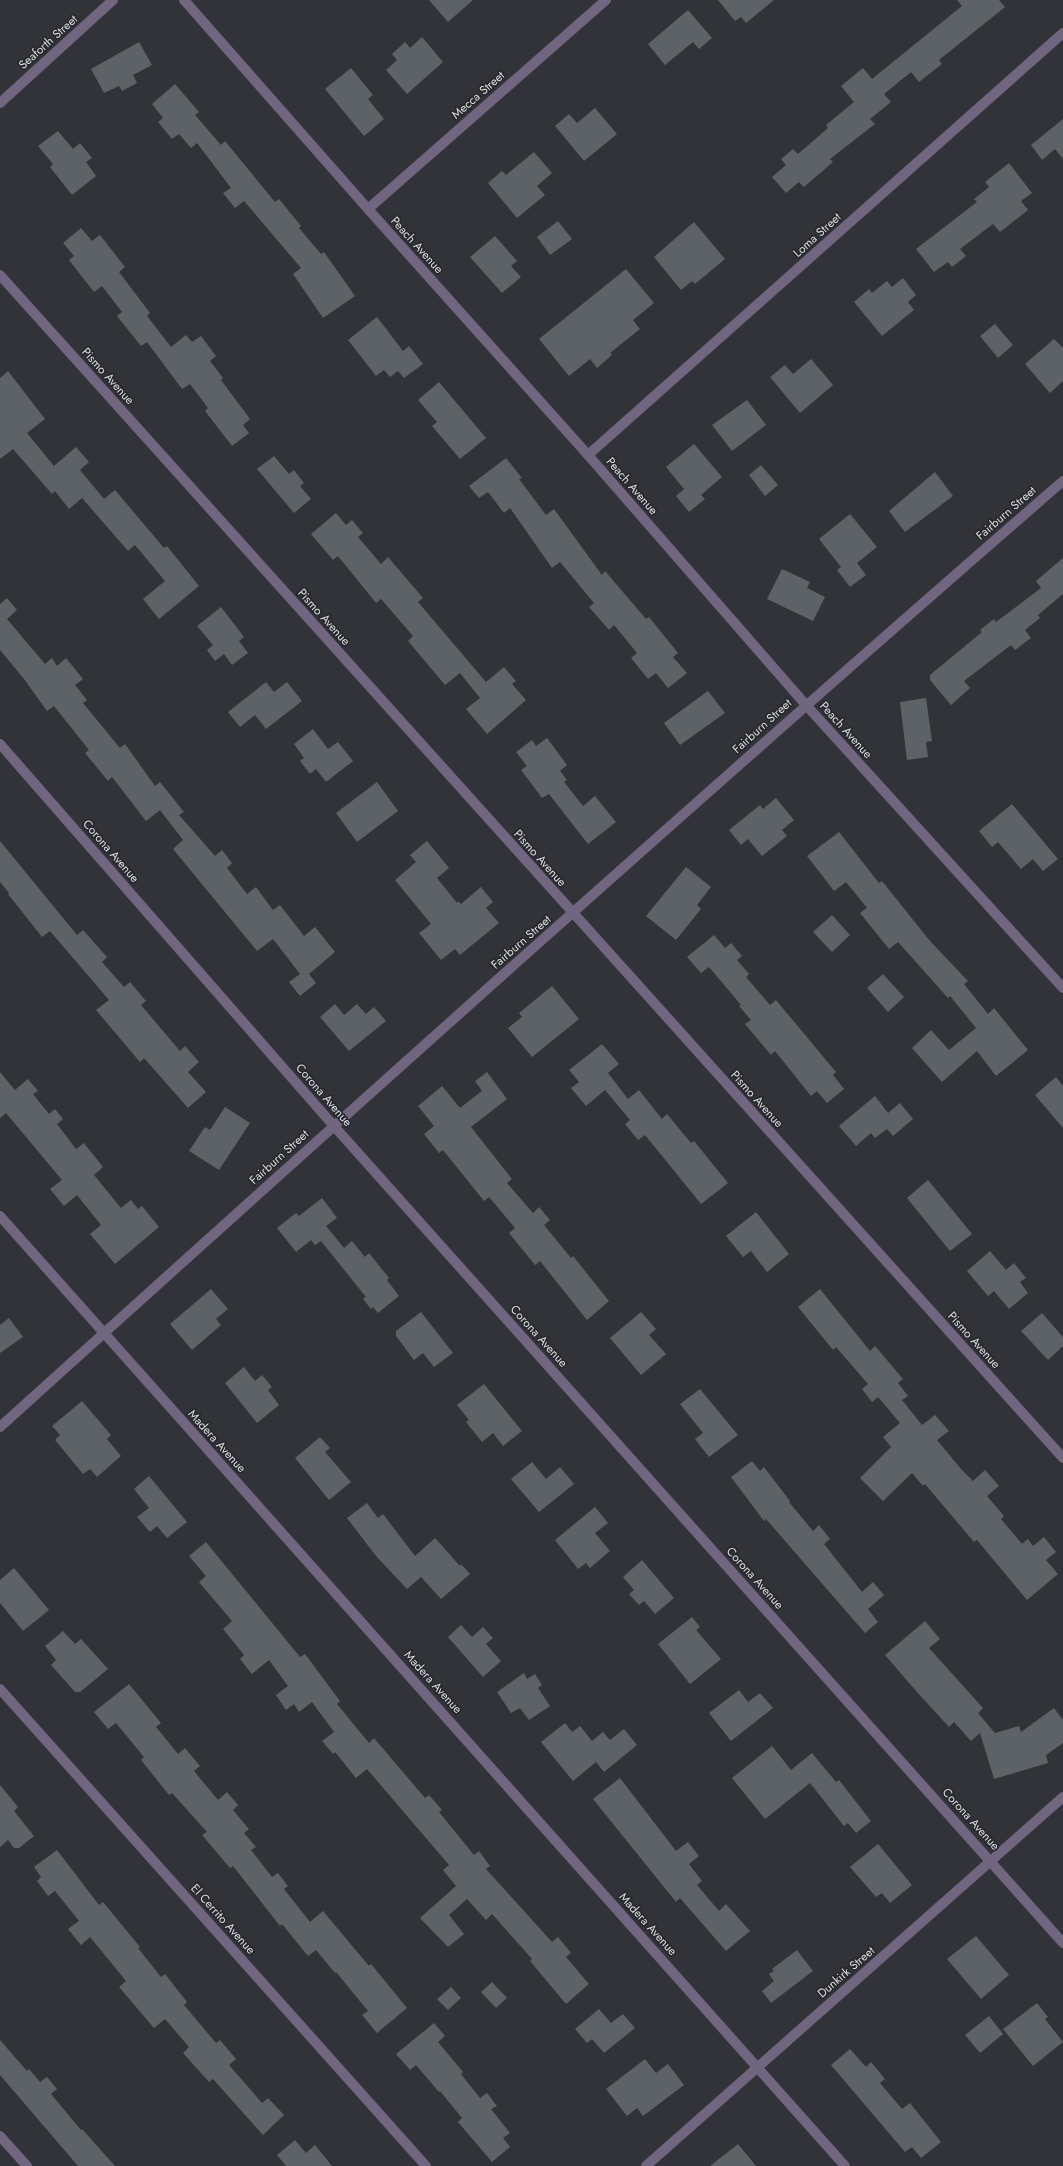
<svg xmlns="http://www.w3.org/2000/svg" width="1063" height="2166" font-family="Jost,sans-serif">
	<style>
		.building { fill: #5d6266 }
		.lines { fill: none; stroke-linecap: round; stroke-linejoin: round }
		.minor { stroke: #70667f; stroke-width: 10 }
		.labels { text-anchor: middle; stroke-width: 3.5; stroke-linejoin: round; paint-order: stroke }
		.street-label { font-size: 12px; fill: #dcdee1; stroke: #28292e }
	</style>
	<rect width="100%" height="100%" fill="#323338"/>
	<!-- building -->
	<g class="building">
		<path d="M429 0H473L448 22Z"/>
		<path d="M718 0H774L746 23 741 17 735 21Z"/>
		<path d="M957 0H999L1005 7 939 60 942 64 919 82 911 72 884 94 891 102 870 119 875 124 830 159 833 162 804 187 799 182 786 193 772 177 786 165 781 159 793 149 798 154 828 128 826 125 854 102 841 86 863 68 872 79 962 6Z"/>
		<path d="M688 10 712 38 699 49 693 42 665 65 648 44Z"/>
		<path d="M422 37 443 62 407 94 386 70 397 60 392 54 405 42 410 48Z"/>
		<path d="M139 42 152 65 133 75 137 83 122 91 119 86 104 93 91 69Z"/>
		<path d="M351 68 373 95 368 99 384 119 364 136 325 89Z"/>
		<path d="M175 84 199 112 195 115 221 145 225 141 275 202 279 199 301 226 299 228 321 254 324 252 355 296 323 318 293 274 301 268 244 201 235 208 223 193 231 188 197 143 191 148 179 134 172 139 158 122 163 118 152 104Z"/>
		<path d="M595 108 617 134 584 161 555 126 569 114 577 123Z"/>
		<path d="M1063 119V159L1055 149 1042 160 1031 145Z"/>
		<path d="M58 131 73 149 80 143 92 158 86 162 96 176 72 195 50 167 53 164 38 146Z"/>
		<path d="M534 152 552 173 537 186 545 195 517 218 488 183 502 171 506 175Z"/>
		<path d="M1009 163 1032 193 1021 201 1028 210 1000 232 993 224 960 249 966 256 952 267 948 262 934 272 916 249 977 202 974 199 989 187 985 182Z"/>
		<path d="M558 221 572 239 550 255 537 237Z"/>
		<path d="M694 222 725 259 695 284 692 281 681 290 654 257Z"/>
		<path d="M81 228 92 241 100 235 125 267 119 272 150 313 147 316 171 347 186 335 192 342 201 336 216 356 210 361 223 378 221 380 250 419 243 425 249 433 232 446 205 411 208 408 190 384 182 389 147 342 141 346 117 316 122 312 102 286 94 292 69 260 74 256 63 243Z"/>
		<path d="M495 236 517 261 511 266 521 277 502 293 470 257Z"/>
		<path d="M626 269 654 303 633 320 640 329 610 353 612 355 597 368 590 359 569 376 539 339Z"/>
		<path d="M903 278 916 295 908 302 914 310 882 336 854 302 869 289 872 293 887 281 892 287Z"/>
		<path d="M377 317 403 351 409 346 423 364 404 378 398 371 390 377 384 370 376 376 348 340Z"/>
		<path d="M995 324 1013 345 998 358 980 336Z"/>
		<path d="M1054 339 1063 348V381L1050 393 1025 364Z"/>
		<path d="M811 359 833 385 800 413 770 377 785 365 793 374Z"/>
		<path d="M8 371 45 419 27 433 54 466 76 447 89 462 80 470 104 499 115 490 164 548 167 546 199 586 159 619 143 599 165 581 135 545 128 551 82 498 69 509 55 491 52 494 13 449 0 459V378Z"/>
		<path d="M439 382 486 438 460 459 432 426 437 422 418 400Z"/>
		<path d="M747 400 766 425 732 451 712 425Z"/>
		<path d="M694 444 722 477 701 495 705 499 689 512 676 496 684 489 666 467Z"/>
		<path d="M274 456 289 474 294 470 304 483 300 486 311 499 294 513 257 469Z"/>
		<path d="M506 458 522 478 519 479 546 515 554 509 602 575 605 571 646 619 649 617 678 653 673 657 687 673 668 688 656 673 648 679 631 658 637 653 614 625 609 630 589 607 594 603 560 562 552 568 510 508 504 513 488 492 479 498 469 486Z"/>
		<path d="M761 465 778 485 765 496 749 475Z"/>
		<path d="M935 472 953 496 905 532 889 511Z"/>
		<path d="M336 513 346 525 352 520 363 533 358 537 381 564 388 557 423 598 418 602 486 682 504 667 516 681 512 684 526 700 487 734 466 709 480 698 460 673 445 685 408 641 413 636 381 599 376 603 338 556 333 560 311 534Z"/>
		<path d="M850 514 877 547 857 563 866 575 850 587 837 570 841 567 819 539Z"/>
		<path d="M1063 558V594L1038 615 1040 618 1025 630 1031 638 1015 650 1011 645 964 681 970 688 951 705 930 680V675L982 632 980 630 994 619 996 622 1041 588 1036 581Z"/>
		<path d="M782 569 810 582 807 588 825 597 813 621 767 599Z"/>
		<path d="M7 598 17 610 7 619 45 664 52 658 57 666 66 658 83 679 75 685 87 700 83 703 120 748 125 744 155 786 160 782 184 812 179 815 215 856 222 850 232 863 227 868 247 894 256 887 273 910 280 905 304 936 315 927 335 952 309 974 316 983 300 996 289 982 300 974 273 939 257 951 173 849 183 840 160 810 146 821 112 777 108 781 85 753 89 750 54 706 47 711 24 679 0 650V604Z"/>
		<path d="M221 607 244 637 239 641 248 653 232 665 224 654 215 661 207 650 213 645 197 626Z"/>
		<path d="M266 682 274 692 287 682 302 701 266 729 255 715 240 727 228 712Z"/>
		<path d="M708 691 725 713 680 745 664 723Z"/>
		<path d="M926 698 932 741 926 742 928 757 907 760 900 702Z"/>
		<path d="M313 729 328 749 338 742 353 761 326 782 316 769 310 774 300 761 304 758 294 744Z"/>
		<path d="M547 738 567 765 560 771 567 780 564 782 583 806 595 796 616 822 588 844 549 794 542 798 521 770 527 766 516 752 532 740 536 746Z"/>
		<path d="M377 782 398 811 357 842 336 813Z"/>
		<path d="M776 798 794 820 782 830 787 836 762 856 748 839 741 845 729 830 760 805 763 809Z"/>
		<path d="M1012 804 1058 859 1043 871 1033 859 1021 869 998 842 992 847 979 831Z"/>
		<path d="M839 832 879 883 882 881 930 941 968 981 964 984 988 1014 994 1008 1028 1050 996 1076 977 1051 942 1082 912 1048 931 1030 949 1050 976 1028 950 996 948 998 898 942 889 949 860 913 867 908 846 882 834 891 807 856Z"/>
		<path d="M0 841 77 935 83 930 107 957 102 962 124 987 130 982 146 1001 141 1005 180 1051 185 1046 199 1062 188 1072 206 1092 188 1108 144 1058 140 1062 96 1010 109 1000 50 931 42 937 8 894 9 893 0 882Z"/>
		<path d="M427 841 449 868 437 878 457 903 458 901 461 904 481 887 493 902 486 908 499 923 460 955 455 949 441 960 419 933 431 924 395 880 416 862 410 855Z"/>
		<path d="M686 867 711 887 697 905 701 909 676 940 646 916Z"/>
		<path d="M832 915 850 935 832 952 813 932Z"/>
		<path d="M714 935 725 948 731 943 742 956 737 960 749 974 746 977 770 1005 776 1000 836 1072 833 1075 844 1089 827 1103 817 1091 811 1096 775 1051 771 1055 745 1024 751 1020 739 1006 741 1005 709 967 701 973 687 957Z"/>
		<path d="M883 974 904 997 888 1012 867 988Z"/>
		<path d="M552 986 579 1019 532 1057 508 1028 522 1017 519 1013Z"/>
		<path d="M335 1004 344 1015 357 1004 366 1014 374 1007 386 1021 349 1051 320 1017Z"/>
		<path d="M602 1044 619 1064 608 1073 628 1099 639 1090 662 1119 667 1114 691 1143 694 1141 728 1183 701 1204 645 1135 638 1140 625 1124 630 1120 605 1090 586 1106 571 1088 579 1082 569 1070Z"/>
		<path d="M0 1072 15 1090 28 1079 38 1091 33 1094 49 1114 55 1109 63 1119 57 1124 76 1149 84 1143 103 1167 94 1175 121 1208 131 1200 138 1209 142 1206 159 1227 115 1264 90 1234 101 1225 77 1195 64 1206 50 1189 62 1180 6 1113 0 1118Z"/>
		<path d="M487 1072 507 1099 471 1127 512 1179 507 1183 533 1213 539 1207 550 1220 544 1225 571 1258 573 1256 609 1301 587 1320 540 1261 535 1265 509 1233 515 1228 489 1197 484 1201 443 1150 439 1153 424 1134 434 1126 418 1106 442 1086 460 1108 482 1091 475 1081Z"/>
		<path d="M1056 1077 1063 1086V1128L1035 1095Z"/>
		<path d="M875 1096 888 1113 900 1103 913 1119 893 1136 887 1129 875 1138 871 1133 856 1146 839 1126Z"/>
		<path d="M225 1107 250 1123 219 1170 189 1151 205 1127 210 1130Z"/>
		<path d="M928 1180 972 1234 950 1251 907 1198Z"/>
		<path d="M322 1198 337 1218 326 1226 344 1248 352 1241 365 1257 369 1253 389 1278 387 1280 399 1296 378 1313 373 1307 371 1309 363 1299 366 1297 321 1241 315 1245 311 1240 296 1252 277 1228 296 1213 299 1216Z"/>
		<path d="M756 1212 789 1254 767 1272 751 1251 743 1257 726 1236Z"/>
		<path d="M990 1251 1006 1270 1014 1263 1026 1278 1020 1282 1028 1293 1009 1309 994 1291 988 1296 967 1271Z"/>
		<path d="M211 1289 228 1309 216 1319 221 1325 192 1350 170 1324Z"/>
		<path d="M820 1289 870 1351 875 1346 903 1379 898 1383 908 1396 902 1400 922 1425 935 1415 949 1431 937 1440 961 1469 973 1481 985 1470 999 1486 987 1496 1004 1516 1001 1519 1022 1544 1028 1539 1033 1546 1044 1537 1056 1552 1046 1560 1058 1574 1027 1600 977 1540 974 1542 925 1484 923 1486 912 1473 883 1501 860 1478 891 1447 883 1437 900 1423 878 1397 872 1402 862 1389 868 1384 836 1347 833 1350 798 1307Z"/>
		<path d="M421 1312 453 1353 434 1367 423 1353 414 1360 396 1336V1331Z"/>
		<path d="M641 1312 656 1329 649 1335 666 1354 641 1375 610 1338Z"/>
		<path d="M1042 1313 1063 1337V1346L1048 1360 1021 1331Z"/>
		<path d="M9 1318 23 1337 0 1353V1325Z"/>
		<path d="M244 1367 255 1381 262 1375 272 1387 268 1390 279 1405 257 1423 225 1383Z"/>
		<path d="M484 1384 522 1431 503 1446 493 1433 482 1442 466 1422 469 1420 457 1405Z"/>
		<path d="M700 1389 738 1435 709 1457 695 1439 703 1433 680 1404Z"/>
		<path d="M82 1401 111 1435 107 1439 121 1456 97 1477 90 1469 83 1474 55 1440 60 1435 52 1426Z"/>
		<path d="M320 1437 330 1448 325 1452 351 1482 329 1500 295 1458Z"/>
		<path d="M752 1461 760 1471 764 1467 790 1501 789 1502 813 1531 819 1525 830 1539 824 1544 862 1592 873 1582 884 1595 868 1609 878 1622 865 1633 766 1519 764 1521 731 1477Z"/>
		<path d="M532 1462 546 1479 560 1467 574 1484 539 1512 511 1479Z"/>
		<path d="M149 1476 187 1522 167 1538 157 1526 150 1532 137 1517 149 1508 134 1489Z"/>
		<path d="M367 1503 378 1518 383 1514 415 1556 435 1538 460 1566 461 1564 470 1574 441 1599 421 1577 407 1589 376 1556 347 1518Z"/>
		<path d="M595 1507 608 1523 595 1533 610 1551 590 1568 586 1563 578 1569 555 1540Z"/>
		<path d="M206 1542 300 1657 305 1654 340 1701 337 1704 369 1743 374 1738 425 1798 429 1795 442 1810 439 1812 474 1855 479 1851 490 1866 486 1869 552 1942 558 1937 571 1953 566 1957 589 1984 566 2004 530 1961 532 1959 492 1914 486 1920 467 1899 449 1915 464 1934 448 1947 420 1918 456 1886 443 1870 449 1865 367 1769 356 1778 335 1752 333 1754 322 1741 334 1732 312 1702 299 1712 294 1704 286 1710 276 1695 288 1686 269 1660 252 1674 240 1659 244 1655 223 1629 232 1621 199 1582 206 1576 189 1556Z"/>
		<path d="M642 1560 674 1598 655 1614 644 1601 639 1605 629 1594 634 1590 623 1577Z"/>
		<path d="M14 1568 49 1610 23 1631 0 1603V1580Z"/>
		<path d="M692 1617 700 1627 696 1630 721 1659 690 1684 658 1644Z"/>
		<path d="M925 1621 940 1639 929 1648 983 1708 978 1713 995 1733 1019 1726 1021 1732 1054 1708 1063 1720V1743L1046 1755 1048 1763 994 1779 980 1733 971 1741 954 1722 949 1727 916 1691 885 1655Z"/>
		<path d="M461 1625 472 1637 483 1627 493 1638 486 1644 501 1661 483 1677 448 1637Z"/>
		<path d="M63 1631 75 1644 81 1639 108 1669 80 1692H75L51 1665 56 1660 45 1646Z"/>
		<path d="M524 1673 527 1679 535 1674 542 1685 538 1688 550 1706 529 1720 520 1708 511 1713 497 1692Z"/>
		<path d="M129 1684 161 1723 156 1727 178 1754 185 1748 200 1766 194 1771 218 1800 227 1792 238 1805 233 1810 249 1829 244 1833 256 1847 251 1850 272 1877 278 1873 288 1886 284 1889 310 1922 323 1911 369 1966 371 1964 407 2008 377 2033 362 2015 368 2011 336 1972 335 1973 316 1950 308 1956 282 1924 280 1926 233 1866 230 1868 202 1835 207 1832 172 1793 169 1795 141 1760 144 1757 116 1723 108 1729 94 1712Z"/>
		<path d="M739 1690 748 1702 760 1693 773 1708 731 1741 709 1713Z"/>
		<path d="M565 1723 572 1732 580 1726 592 1741 603 1732 610 1740 624 1729 637 1745 604 1772 596 1762 573 1781 541 1742Z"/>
		<path d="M772 1746 791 1770 812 1753 836 1782 839 1780 871 1821 856 1833 848 1823 844 1826 810 1783 765 1819 732 1778Z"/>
		<path d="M620 1778 676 1851 688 1842 699 1856 689 1864 702 1881 697 1885 719 1911 726 1904 750 1931 726 1951 680 1898 676 1902 593 1799Z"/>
		<path d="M0 1785 18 1807 14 1811 34 1836 19 1848H14L8 1840 0 1847Z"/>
		<path d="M878 1844 912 1885 890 1903 882 1893 876 1897 850 1867Z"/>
		<path d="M57 1850 99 1905 103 1902 140 1947 138 1948 161 1977 165 1974 187 2002 184 2005 216 2043 220 2040 236 2059 229 2065 262 2103 268 2098 284 2115 263 2135 213 2079 209 2082 183 2053 189 2047 165 2019 154 2028 119 1987 126 1981 90 1937 81 1945 68 1929 79 1921 55 1891 48 1896 37 1881 41 1877 34 1867Z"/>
		<path d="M976 1936 1009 1975 981 1999 947 1959Z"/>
		<path d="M797 1950 813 1971 771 2003 762 1991 774 1981 769 1974 774 1971 772 1969Z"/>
		<path d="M492 1982 507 1998 496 2008 481 1992Z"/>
		<path d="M451 1987 461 1998 448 2010 437 1999Z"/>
		<path d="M1037 2003 1048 2017 1045 2019 1063 2042 1033 2066 1003 2029Z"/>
		<path d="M599 2009 611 2023 623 2014 635 2028 604 2053 592 2039 587 2043 575 2029Z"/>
		<path d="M989 2016 1003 2034 980 2053 965 2035Z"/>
		<path d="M434 2023 445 2036 438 2042 463 2072 461 2074 480 2098 487 2093 497 2106 491 2109 510 2133 503 2138 510 2147 492 2162 458 2122 462 2118 440 2091 439 2092 416 2065 410 2070 396 2054Z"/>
		<path d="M0 2040 27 2071 29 2069 40 2082 47 2077 57 2089 51 2094 81 2130 82 2129 115 2166H78L0 2075Z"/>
		<path d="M850 2049 866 2067 871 2062 885 2079 880 2083 902 2109 910 2103 941 2142 921 2158 912 2147 905 2152 831 2065Z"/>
		<path d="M645 2059 656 2073 668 2064 684 2085 643 2116 637 2108 627 2116 606 2089Z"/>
		<path d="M295 2140 306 2153 315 2145 332 2166H286L277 2155Z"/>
		<path d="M738 2144 756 2166H710Z"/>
	</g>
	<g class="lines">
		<!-- minor -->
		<g class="minor">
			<path d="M184 0 368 209 588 455 806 705 1063 988"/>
			<path d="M0 103 113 0"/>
			<path d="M368 209 606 0"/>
			<path d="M0 275 1063 1458"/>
			<path d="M588 455 1063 33"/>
			<path d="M0 744 333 1125 1063 1943"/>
			<path d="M0 1216 845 2166"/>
			<path d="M0 1427C352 1109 705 792 1063 481"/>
			<path d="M0 1689 426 2166"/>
			<path d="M0 2136 27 2166"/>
			<path d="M646 2166 1063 1797"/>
		</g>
	</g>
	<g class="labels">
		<!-- street labels -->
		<g class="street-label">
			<text transform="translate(48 42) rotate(-42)" y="4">Seaforth Street</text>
			<text transform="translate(478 95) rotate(-41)" y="4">Mecca Street</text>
			<text transform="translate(817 235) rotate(-42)" y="4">Loma Street</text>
			<text transform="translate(417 245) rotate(48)" y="4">Peach Avenue</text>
			<text transform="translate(108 376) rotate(48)" y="4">Pismo Avenue</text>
			<text transform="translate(632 486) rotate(49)" y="4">Peach Avenue</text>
			<text transform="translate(1006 513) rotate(-41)" y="4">Fairburn Street</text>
			<text transform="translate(324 617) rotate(48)" y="4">Pismo Avenue</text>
			<text transform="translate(762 726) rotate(-42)" y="4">Fairburn Street</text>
			<text transform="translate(846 730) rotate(48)" y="4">Peach Avenue</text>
			<text transform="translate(111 851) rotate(49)" y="4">Corona Avenue</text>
			<text transform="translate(540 858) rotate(48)" y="4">Pismo Avenue</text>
			<text transform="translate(521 942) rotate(-41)" y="4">Fairburn Street</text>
			<text transform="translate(324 1095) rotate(49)" y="4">Corona Avenue</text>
			<text transform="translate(757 1099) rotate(48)" y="4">Pismo Avenue</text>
			<text transform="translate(279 1157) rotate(-42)" y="4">Fairburn Street</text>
			<text transform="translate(539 1336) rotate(48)" y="4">Corona Avenue</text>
			<text transform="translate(974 1340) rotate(48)" y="4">Pismo Avenue</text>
			<text transform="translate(217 1441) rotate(48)" y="4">Madera Avenue</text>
			<text transform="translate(755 1578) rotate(48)" y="4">Corona Avenue</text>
			<text transform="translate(433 1682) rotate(48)" y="4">Madera Avenue</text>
			<text transform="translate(971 1819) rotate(48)" y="4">Corona Avenue</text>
			<text transform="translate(223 1919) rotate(48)" y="4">El Cerrito Avenue</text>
			<text transform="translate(648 1924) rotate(48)" y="4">Madera Avenue</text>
			<text transform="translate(846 1972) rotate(-41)" y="4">Dunkirk Street</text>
		</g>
	</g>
</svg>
